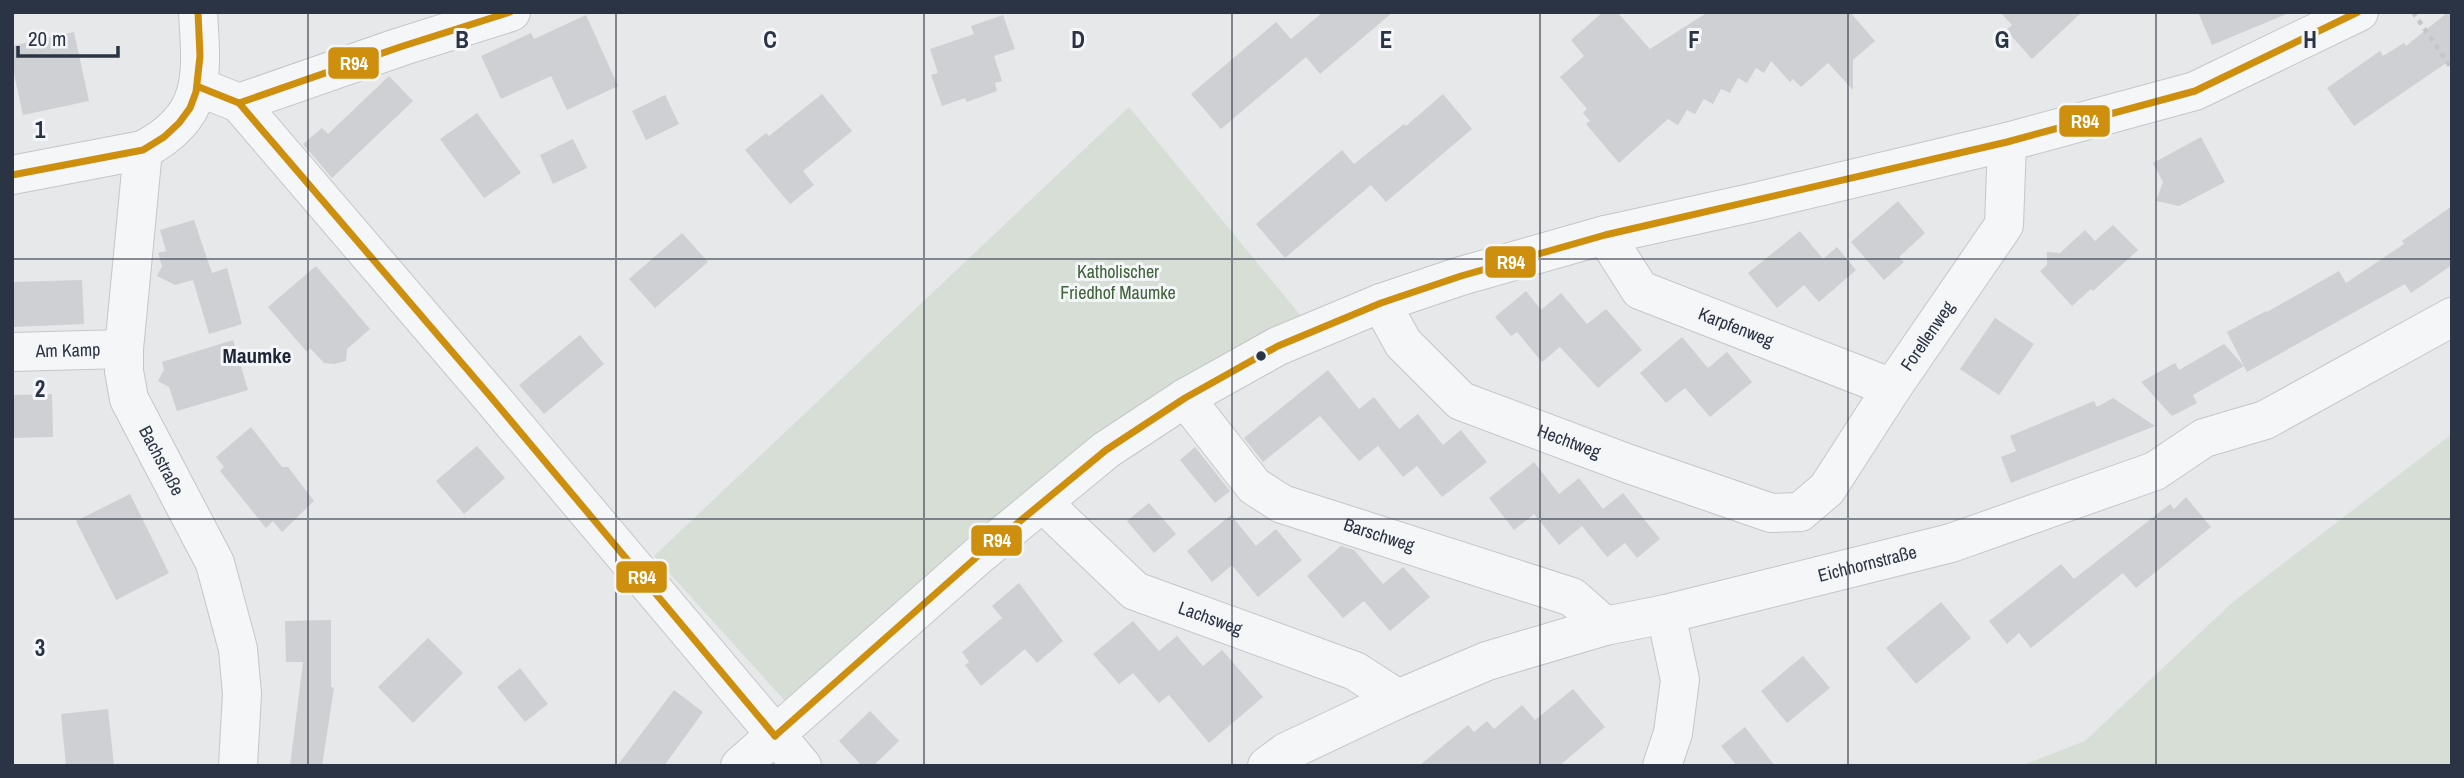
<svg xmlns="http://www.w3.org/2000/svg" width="2464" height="778" font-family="'Archivo Narrow',sans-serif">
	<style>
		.green { fill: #d6ded6 }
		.building { fill: #ced0d3 }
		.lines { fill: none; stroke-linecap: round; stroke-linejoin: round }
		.minor-casing { stroke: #c4c6c8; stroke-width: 40 }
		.path { stroke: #c5c6ca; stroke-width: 4.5; stroke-dasharray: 5 5; stroke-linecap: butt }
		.minor { stroke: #f5f6f7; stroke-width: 38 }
		.bus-1-casing { stroke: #f4f6f9; stroke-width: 12 }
		.bus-1 { stroke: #ce8f0e; stroke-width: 7 }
		.grid { fill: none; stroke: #2b3445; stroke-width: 2; stroke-opacity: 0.55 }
		.bus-dot { fill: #2b3445; stroke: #f4f6f9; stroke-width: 2.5 }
		.labels { text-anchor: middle; stroke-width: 6; stroke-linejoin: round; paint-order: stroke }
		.park-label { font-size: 18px; fill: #3f6138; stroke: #f4f6f9 }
		.street-label { font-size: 18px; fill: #2b3445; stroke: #f4f6f9 }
		.quarter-label { font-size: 21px; font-weight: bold; fill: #1d2536; stroke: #f4f6f9 }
		.grid-label { font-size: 23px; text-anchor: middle; font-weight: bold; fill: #2b3445; stroke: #f4f6f9; stroke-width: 6; stroke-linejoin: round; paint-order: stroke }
		.line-badge { stroke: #f4f6f9; stroke-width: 2.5 }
		.badge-label { font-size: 19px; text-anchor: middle; font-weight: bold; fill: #fff }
	</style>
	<rect width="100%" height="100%" fill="#e6e8ea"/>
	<!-- green -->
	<g class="green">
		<path d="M1129 107 1301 316 786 702 654 556Z"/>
		<path d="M2452 434V766H2020L2085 741 2233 602Z"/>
	</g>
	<!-- building -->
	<g class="building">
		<path d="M1323 12H1393L1320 74 1306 57 1221 129 1191 94 1276 22 1291 39Z"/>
		<path d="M1603 12H1617L1650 49 1708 12H1850L1875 41 1853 60V90L1828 63 1801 87 1793 79 1790 82 1771 61 1764 73 1756 68 1747 83 1738 78 1730 93 1721 89 1713 104 1704 99 1695 114 1687 110 1678 125 1668 119 1619 163 1586 124 1590 121 1583 113 1587 109 1560 77 1584 56 1571 40Z"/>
		<path d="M2000 12H2082L2032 59 2006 30 2012 25Z"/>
		<path d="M2198 12H2289V13L2212 45Z"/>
		<path d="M2448 12H2452V59L2354 126 2327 88 2380 51 2383 56 2404 43 2406 46Z"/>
		<path d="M586 15 618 86 567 110 551 76 501 99 481 56 531 33 534 39Z"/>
		<path d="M1003 15 1015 49 994 56 1002 81 995 83 997 91 967 102 965 98 942 106 931 75 938 73 930 49 974 34 971 26Z"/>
		<path d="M74 32 89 101 23 115 12 65V46Z"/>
		<path d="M389 76 413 101 332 178 303 144 322 128 328 134Z"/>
		<path d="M822 94 852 131 803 171 814 185 790 204 745 150 766 133 769 136Z"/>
		<path d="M1443 94 1472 129 1386 202 1371 185 1285 258 1256 224 1342 150 1354 164 1404 124 1406 126Z"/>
		<path d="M665 95 679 124 646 140 632 111Z"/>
		<path d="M477 113 521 173 484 198 440 139Z"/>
		<path d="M2201 137 2225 182 2179 206 2156 201 2163 182 2153 163Z"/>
		<path d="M573 139 587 168 553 184 540 155Z"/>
		<path d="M1898 201 1925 233 1899 257 1904 262 1884 280 1851 242Z"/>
		<path d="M2452 206V265L2411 293 2405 284 2247 372 2244 366 2193 395 2197 403 2172 416 2141 382 2175 363 2179 370 2224 344 2244 366 2227 332 2266 311 2267 312 2339 271 2346 283 2404 244 2402 241Z"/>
		<path d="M194 220 212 273 227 268 242 324 209 334 193 280 175 285 157 276 162 266 158 253 166 251 160 230Z"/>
		<path d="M2113 225 2138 250 2093 291 2091 289 2072 306 2040 271 2047 265V252L2060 253 2085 230 2095 241Z"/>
		<path d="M1800 231 1823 259 1837 247 1856 270 1819 302 1804 285 1777 308 1748 273Z"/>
		<path d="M682 233 708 262 655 308 629 279Z"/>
		<path d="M316 266 370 329 347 349 346 361 334 364 324 363 310 348 307 352 268 307Z"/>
		<path d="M82 280 84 324 12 327V282Z"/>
		<path d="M1526 291 1541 310 1561 293 1587 324 1606 309 1642 350 1598 388 1560 347 1542 362 1517 332 1511 336 1495 317Z"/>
		<path d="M1995 318 2034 344 1999 395 1960 369Z"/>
		<path d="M580 335 604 364 544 414 519 385Z"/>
		<path d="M1682 337 1708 368 1727 352 1752 382 1710 417 1685 388 1666 403 1640 373Z"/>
		<path d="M233 340 248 390 177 411 169 387 158 381 164 370 162 362Z"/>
		<path d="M1328 370 1359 409 1374 397 1399 429 1418 414 1443 445 1461 430 1487 462 1442 497 1417 466 1403 477 1378 446 1359 461 1320 416 1263 462 1244 438Z"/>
		<path d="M52 394 53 437 12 438V395Z"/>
		<path d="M2113 398 2155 426 2011 483 2001 457 2016 451 2010 436 2094 401 2097 407Z"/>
		<path d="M251 427 282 467H288L314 501 282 532 273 521 266 528 220 471 224 467 216 457Z"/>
		<path d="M477 446 505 478 464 514 436 481Z"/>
		<path d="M1195 447 1230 491 1215 503 1180 460Z"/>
		<path d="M1534 462 1559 494 1579 478 1603 509 1623 493 1660 539 1637 558 1625 543 1607 557 1582 526 1559 545 1534 514 1514 530 1489 498Z"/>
		<path d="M130 494 169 573 116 600 76 521Z"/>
		<path d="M2186 497 2211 527 2136 588 2123 573 2031 648 2019 633 2007 644 1989 621 2061 564 2074 579 2170 504 2174 509Z"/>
		<path d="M1149 503 1176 534 1154 553 1127 521Z"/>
		<path d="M1231 515 1256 546 1276 529 1302 560 1258 597 1232 565 1212 582 1187 551Z"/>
		<path d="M1341 546 1354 550 1383 584 1403 567 1430 597 1390 631 1364 601 1343 618 1307 576Z"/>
		<path d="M1019 583 1063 641 1037 663 1025 649 981 686 965 665 969 662 962 652 1002 618 992 606Z"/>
		<path d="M1941 602 1971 638 1916 684 1886 648Z"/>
		<path d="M331 620V687L334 688 322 766H290L303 662H286L285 621Z"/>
		<path d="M1133 621 1159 651 1177 636 1203 666 1222 650 1263 697 1209 743 1169 695 1159 703 1133 673 1119 684 1093 654Z"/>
		<path d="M428 638 463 673 413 723 378 687Z"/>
		<path d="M1803 656 1830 688 1787 723 1761 691Z"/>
		<path d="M520 668 548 704 525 722 497 687Z"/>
		<path d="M1573 689 1605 727 1559 766H1419L1468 725 1474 732 1487 721 1494 729 1522 705 1535 720Z"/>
		<path d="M674 690 703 712 664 766H617Z"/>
		<path d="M108 709 114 766H66L61 714Z"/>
		<path d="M870 711 899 741 873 766H862L839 741Z"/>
		<path d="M1745 727 1775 766H1737L1721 746Z"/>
	</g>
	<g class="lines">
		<!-- minor casing -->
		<g class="minor-casing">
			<g id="minor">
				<path d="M199 87 239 103 400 47 511 12"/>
				<path d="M239 103 490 396 802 766"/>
				<path id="s1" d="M143 150 124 349V371L129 399 215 563 238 649 242 694 238 766"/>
				<path d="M12 175 143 150C207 116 202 76 198 12"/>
				<path id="s2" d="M1605 235 1640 290 1892 388"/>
				<path id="s3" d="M1381 303 1403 343 1461 401 1629 464 1771 513 1800 512 1827 489 1892 388 2004 225 2007 142"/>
				<path id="s4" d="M12 352 124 349"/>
				<path id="s5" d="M1185 398 1254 486 1282 504 1572 597 1605 626"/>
				<path id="s6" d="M1044 504 1135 591 1355 671 1398 699"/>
				<path d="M740 766 979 555 1106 450 1185 398 1278 346 1381 303 1461 276 1605 235 1755 202 2007 142 2195 91 2359 12"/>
				<path id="s7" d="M1267 766 1286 752 1398 699 1487 661 1605 626 1666 614 1951 543 2155 471 2204 438 2265 420 2452 317"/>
				<path d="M1662 766 1673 733 1680 680 1666 614"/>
			</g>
		</g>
		<!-- path -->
		<path class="path" d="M2413 12 2452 69"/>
		<!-- minor -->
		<use href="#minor" class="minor"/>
		<!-- bus-1 casing -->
		<g class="bus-1-casing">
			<g id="bus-1">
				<path d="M199 87 239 103 400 47 510 12"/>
				<path d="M239 103 490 396 775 736"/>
				<path d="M12 175 143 150 164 137 179 123 190 108 196 92 200 56 198 12"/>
				<path d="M775 736 979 555 1106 450 1185 398 1278 346 1381 303 1461 276 1605 235 2007 142 2195 91 2358 12"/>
			</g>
		</g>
		<!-- bus-1 -->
		<use href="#bus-1" class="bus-1"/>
	</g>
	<!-- grid -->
	<path class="grid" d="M308 12V766M616 12V766M924 12V766M1232 12V766M1540 12V766M1848 12V766M2156 12V766M12 259H2452M12 519H2452"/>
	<!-- markers -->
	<circle class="bus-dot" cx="1261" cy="356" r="6"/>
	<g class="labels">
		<!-- park labels -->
		<g class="park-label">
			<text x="1118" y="278">Katholischer<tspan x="1118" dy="21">Friedhof Maumke</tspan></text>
		</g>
		<!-- street labels -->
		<g class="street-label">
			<text dy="6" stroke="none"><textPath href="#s2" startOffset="168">Karpfenweg</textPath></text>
			<text dy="6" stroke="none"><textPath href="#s3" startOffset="705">Forellenweg</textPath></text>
			<text dy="6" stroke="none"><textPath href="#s4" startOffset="56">Am Kamp</textPath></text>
			<text dy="6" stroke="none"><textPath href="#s3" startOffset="243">Hechtweg</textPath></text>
			<text dy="6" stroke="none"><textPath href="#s1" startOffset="320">Bachstraße</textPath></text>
			<text dy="6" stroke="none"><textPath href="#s5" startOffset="247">Barschweg</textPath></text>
			<text dy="6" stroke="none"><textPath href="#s7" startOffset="637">Eichhornstraße</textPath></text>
			<text dy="6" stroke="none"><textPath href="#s6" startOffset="206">Lachsweg</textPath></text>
		</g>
		<!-- quarter labels -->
		<g class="quarter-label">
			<text x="257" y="363">Maumke</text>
		</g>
	</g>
	<g class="grid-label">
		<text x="462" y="48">B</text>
		<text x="770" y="48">C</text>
		<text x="1078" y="48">D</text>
		<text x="1386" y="48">E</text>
		<text x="1694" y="48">F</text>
		<text x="2002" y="48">G</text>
		<text x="2310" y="48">H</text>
		<text x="40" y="138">1</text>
		<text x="40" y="397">2</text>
		<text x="40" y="656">3</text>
	</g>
	<g class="line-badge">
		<rect x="327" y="46" width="53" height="34" rx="7" fill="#ce8f0e"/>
		<rect x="2058" y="104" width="53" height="34" rx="7" fill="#ce8f0e"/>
		<rect x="1484" y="245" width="53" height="34" rx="7" fill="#ce8f0e"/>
		<rect x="970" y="524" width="53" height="33" rx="7" fill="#ce8f0e"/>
		<rect x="615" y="560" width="53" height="34" rx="7" fill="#ce8f0e"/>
	</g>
	<g class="badge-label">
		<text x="354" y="70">R94</text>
		<text x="2085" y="128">R94</text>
		<text x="1511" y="269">R94</text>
		<text x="997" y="547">R94</text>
		<text x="642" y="584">R94</text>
	</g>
	<!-- border -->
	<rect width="2464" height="778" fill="none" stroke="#2b3445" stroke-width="28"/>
	<!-- scale -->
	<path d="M18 46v10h100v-10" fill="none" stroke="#2b3445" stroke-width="3.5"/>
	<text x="28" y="46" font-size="21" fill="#2b3445" stroke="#f4f6f9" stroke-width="5" paint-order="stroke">20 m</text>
</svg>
